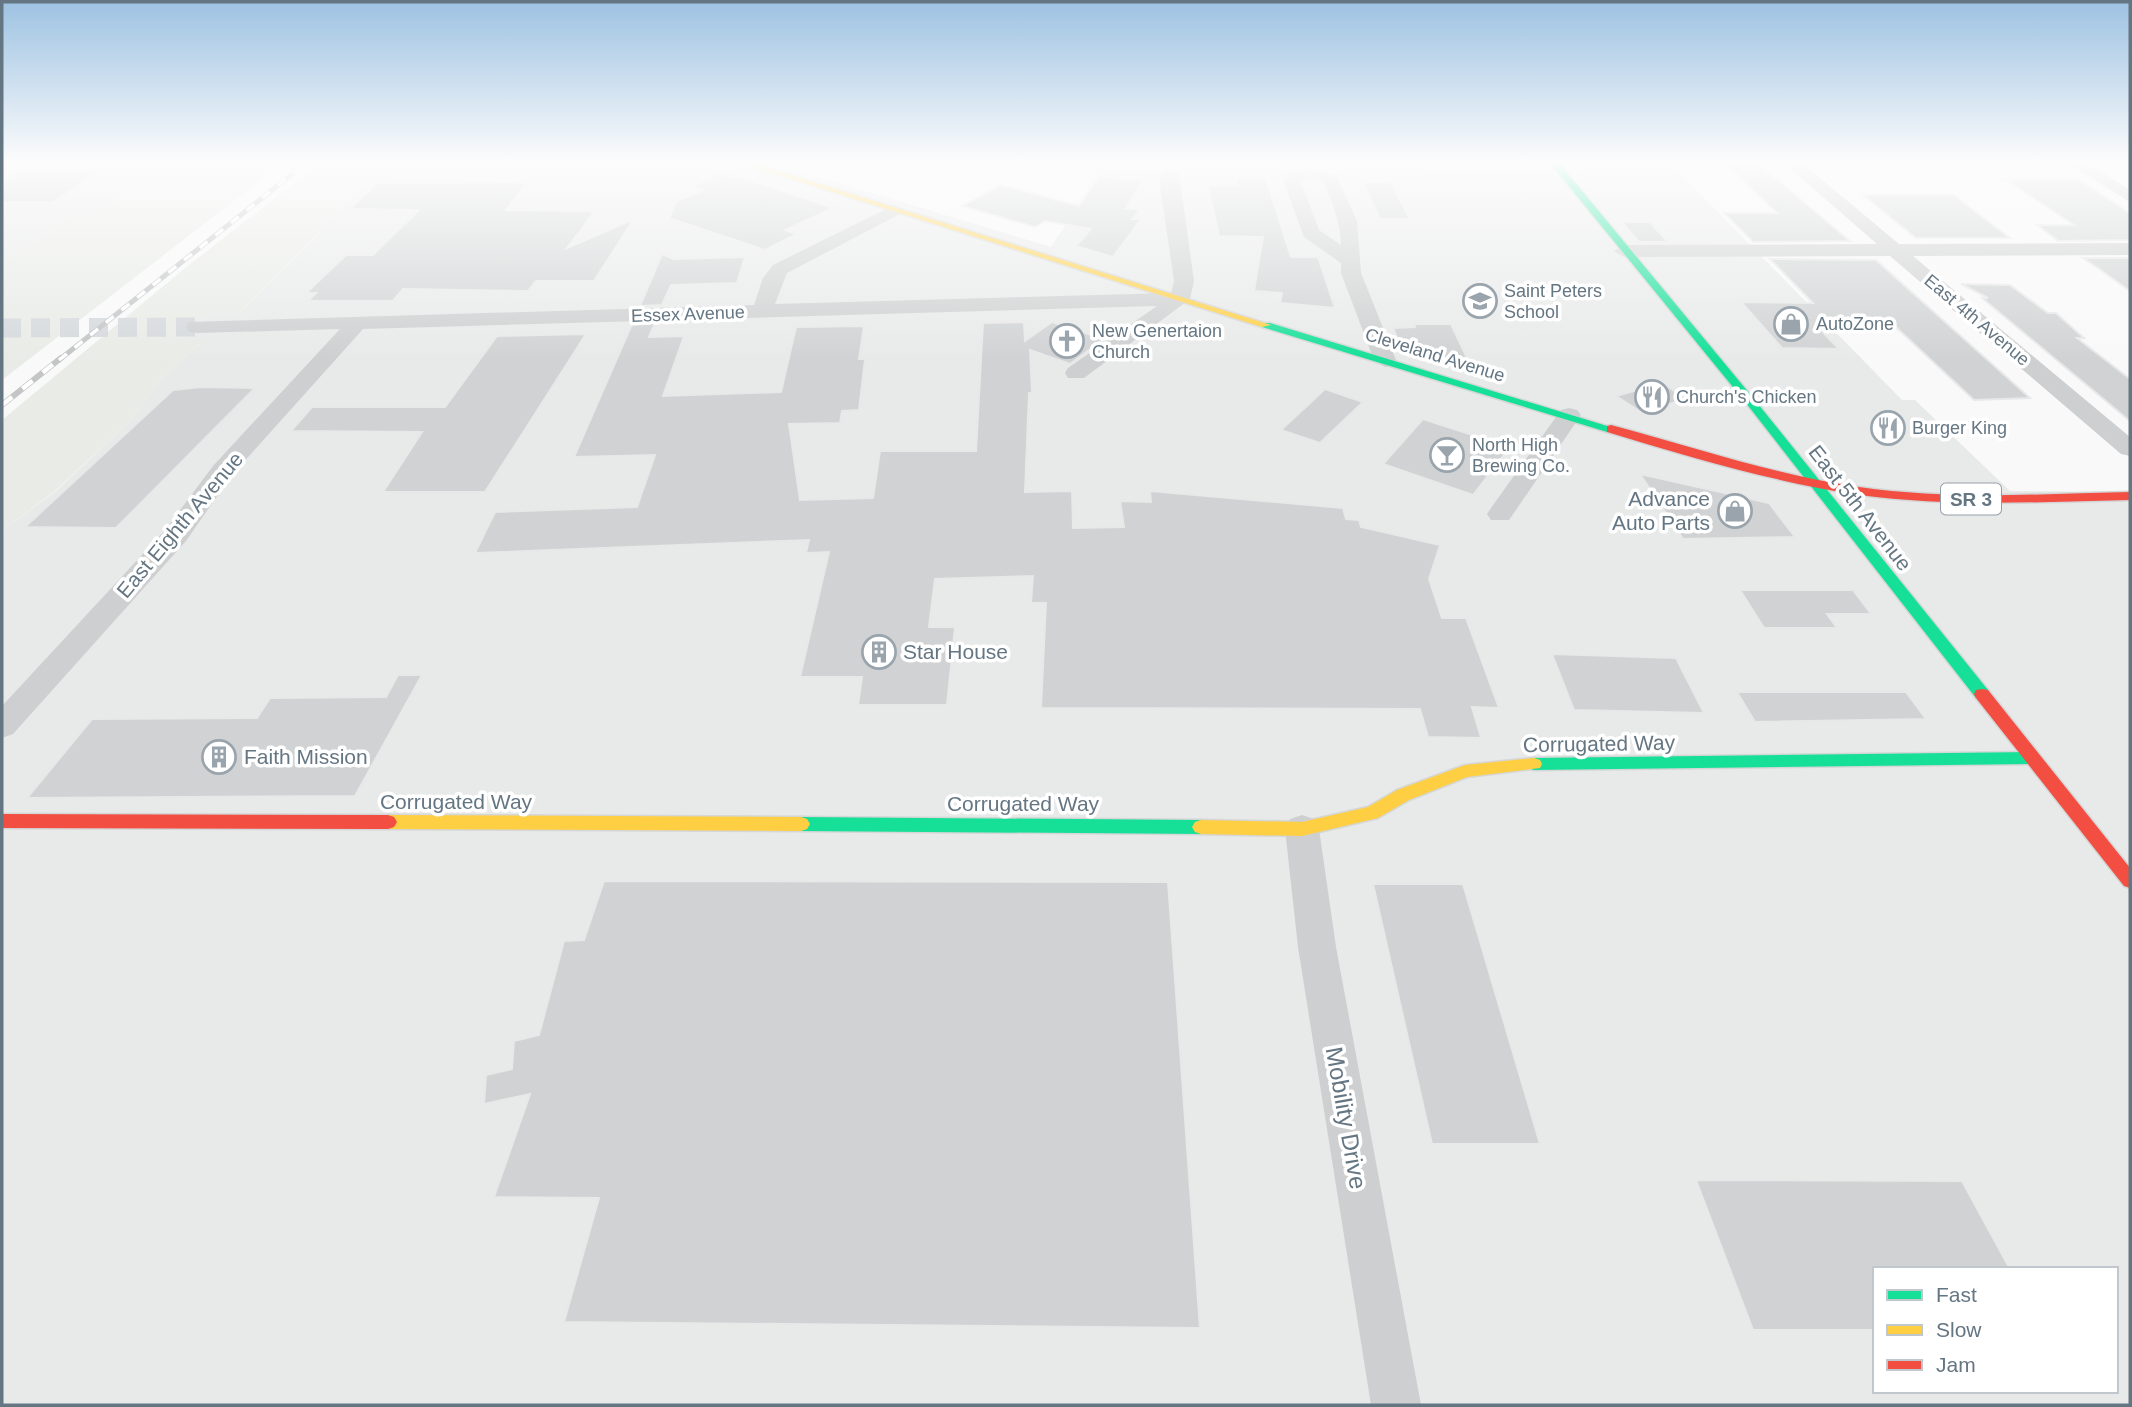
<svg xmlns="http://www.w3.org/2000/svg" width="2132" height="1407" font-family="Helvetica,sans-serif">
	<style>
		.built { fill: #e8e9e9; fill-rule: evenodd }
		.green { fill: #e8ebe6 }
		.building { fill: #d0d2d3; stroke: #e8e8e8; stroke-width: 2 }
		.lines { fill: none; stroke-linecap: round; stroke-linejoin: round }
		.street-tunnel { stroke: #d4d8dc; stroke-width: 19; stroke-dasharray: 19 10; stroke-linecap: butt }
		.fast-casing { stroke: #d5d6d7; stroke-width: 3 }
		.slow-casing { stroke: #d5d6d7; stroke-width: 3 }
		.jam-casing { stroke: #d5d6d7; stroke-width: 3 }
		.street { fill: #cecfd0; fill-rule: evenodd }
		.fast { fill: #16e098; fill-rule: evenodd }
		.slow { fill: #ffcf43; fill-rule: evenodd }
		.jam { fill: #f24e42; fill-rule: evenodd }
		.rail-far1-casing { stroke: #c3c5c6; stroke-width: 5 }
		.rail-casing { stroke: #c3c5c6; stroke-width: 6 }
		.rail-far1 { stroke: #fff; stroke-width: 3.5; stroke-dasharray: 10; stroke-linecap: butt }
		.rail { stroke: #fff; stroke-width: 4.5; stroke-dasharray: 13; stroke-linecap: butt }
		.labels { text-anchor: middle; stroke-width: 7; stroke-linejoin: round; paint-order: stroke }
		.far-poi-label { font-size: 18px; fill: #657683; stroke: #fff; text-anchor: start }
		.far-street-label { font-size: 18px; fill: #657683; stroke: #fff }
		.shield { fill: #fff; stroke: #939fa8; stroke-width: 2 }
		.shield-label { font-size: 19px; font-weight: bold; fill: #657683 }
		.poi-label { font-size: 21px; fill: #657683; stroke: #fff; text-anchor: start }
		.street-label { font-size: 21px; fill: #657683; stroke: #fff }
		.near-street-label { font-size: 24px; fill: #657683; stroke: #fff }
	</style>
	<rect width="100%" height="100%" fill="#f9f9f9"/>
	<!-- built -->
	<g class="built">
		<path d="M1631 163H1670L1902 400H1915L2010 491 2130 492V1405H2V531L57 490 131 420 159 381 202 342 177 343 210 313H239L316 237 324 223 384 167 721 168 776 164 1051 247 1100 171 1160 172 1191 167 1535 170 1583 169ZM1875 1269H2116V1391H1875Z"/>
		<path d="M155 165 160 168 94 213 75 214 2 264V170Z"/>
	</g>
	<!-- green -->
	<g class="green">
		<path d="M2 163H283L2 380V264L75 214 94 213 159 168 155 165 2 170Z"/>
		<path d="M321 163H707L721 168 384 167 324 223 316 236 239 313H210L178 342 203 341 159 381 131 420 56 490 2 531V420L190 264Z"/>
		<path d="M772 163H1524L1535 170 1191 167 1160 172Z"/>
	</g>
	<!-- building -->
	<g class="building">
		<path d="M1725 163H1758L1850 241 1753 242 1724 213H1777Z"/>
		<path d="M20 171H101L53 202H2V182Z"/>
		<path d="M720 174 732 178 738 176 833 208 785 230 797 234 765 250 669 218 677 201 703 190 691 186Z"/>
		<path d="M1099 176 1143 181 1126 208 1140 210 1132 219H1141L1113 257 1076 246 1091 229 1045 221 1035 227 962 206 1001 185 1079 206Z"/>
		<path d="M1236 178H1266L1291 257H1318L1335 308 1280 303 1282 293 1254 291 1263 237 1219 236 1208 185H1237Z"/>
		<path d="M2006 180H2079L2130 213V240L2058 241 2037 225H2074Z"/>
		<path d="M527 182 506 210 595 211 567 248 634 219 594 281H536L528 291 403 289 393 301H308L316 293H306L346 255H373L419 210 350 209 377 183Z"/>
		<path d="M1363 182H1391L1410 219H1380Z"/>
		<path d="M1863 195H1954L2010 238H1916Z"/>
		<path d="M1622 222H1650L1668 242H1639Z"/>
		<path d="M662 254 674 259 745 257 737 283 671 285 662 305 640 306Z"/>
		<path d="M2083 258H2130V291L2102 271Z"/>
		<path d="M1770 259 1876 260 2030 398 1974 400 1897 328 1818 327 1839 349 1782 348 1741 302 1813 303Z"/>
		<path d="M1961 284 2010 285 2048 313H2056L2084 338H2077L2130 379V421L1982 298H1988Z"/>
		<path d="M1024 322 1025 341 1052 322 1104 339 1070 364 1030 350 1032 393H1029L1025 492 1072 491 1073 528 1124 527 1120 501 1151 502 1150 491 1343 508 1346 519 1359 520 1361 527 1440 545 1429 579 1442 618H1466L1499 708 1472 707 1481 738 1428 737 1420 709 1041 708 1046 603H1031L1033 576 935 579 929 627H955L947 705H858L862 677H800L829 552 806 553 809 540 475 553 495 512 637 507 655 455 574 457 632 324 655 323 649 337 684 336 663 396 781 392 796 327 864 326 859 359H865L859 410 842 411 840 423 789 424 800 500 873 498 880 451H976L983 323Z"/>
		<path d="M1414 324H1451L1467 358H1429L1402 350 1393 328 1415 327Z"/>
		<path d="M586 334 485 492H383L422 432 291 431 312 407H445L497 336Z"/>
		<path d="M1662 383 1687 399 1641 412 1616 396Z"/>
		<path d="M201 387 255 388 116 528 25 527 173 390Z"/>
		<path d="M1325 389 1363 402 1320 443 1281 430Z"/>
		<path d="M1423 419 1510 447 1473 495 1383 464Z"/>
		<path d="M1640 474 1769 503 1795 537 1683 539Z"/>
		<path d="M1740 590H1853L1871 614H1827L1837 628H1764Z"/>
		<path d="M1552 654 1676 658 1704 713 1574 710Z"/>
		<path d="M398 675H422L355 796 27 798 92 719 257 718 270 698 386 697Z"/>
		<path d="M1737 692H1906L1926 719 1755 722Z"/>
		<path d="M604 881 1168 882 1200 1328 564 1322 599 1198 494 1197 530 1094 484 1104 486 1075 512 1069 514 1041 539 1035 564 941 584 940Z"/>
		<path d="M1373 884H1463L1540 1144H1432Z"/>
		<path d="M1696 1180 1962 1181 2010 1269H1875V1330H1753Z"/>
	</g>
	<g class="lines">
		<!-- street-tunnel -->
		<path class="street-tunnel" d="M2 328 197 327"/>
		<!-- fast casing -->
		<g class="fast-casing">
			<g id="fast">
				<path d="M1550 163H1559L1754 399 1988 690 1990 694 1988 698H1976L1746 403Z"/>
				<path d="M1262 323H1270L1617 429 1615 432H1607L1262 327Z"/>
				<path d="M2032 752 2038 754 2040 758 2038 762 2032 764 1534 770 1528 768 1526 764 1528 760 1534 758Z"/>
				<path d="M801 817 1201 820 1207 822 1210 827 1207 832 1201 834 801 831 795 829 792 824 795 819Z"/>
			</g>
		</g>
		<!-- slow casing -->
		<g class="slow-casing">
			<g id="slow">
				<path d="M740 163H753L1271 325 1262 327Z"/>
				<path d="M1534 758 1540 760 1542 764 1540 768 1467 777 1409 800 1378 818 1302 836 1201 834 1195 832 1192 827 1195 822 1201 820 1302 822 1368 807 1397 790 1465 765Z"/>
				<path d="M388 815 801 817 807 819 810 824 807 829 801 831 388 829 382 827 379 822 382 817Z"/>
			</g>
		</g>
		<!-- jam casing -->
		<g class="jam-casing">
			<g id="jam">
				<path d="M1611 425C1694 447 1774 475 1859 487 1949 500 2040 494 2130 492V500C2040 502 1949 507 1859 495 1773 482 1690 457 1607 432V426Z"/>
				<path d="M1982 689 1988 690 2130 868V888L2124 886 1976 698 1974 694 1976 690Z"/>
				<path d="M2 814 388 815 394 817 397 822 394 827 388 829 2 828Z"/>
			</g>
		</g>
		<!-- street -->
		<g class="street">
			<path d="M1784 163H1802L1899 244 2130 243V255L1913 256 2130 437V456L2121 454 1890 256 1624 257 1614 251 1624 245 1877 244Z"/>
			<path d="M2067 163H2087L2130 190V202Z"/>
			<path d="M1170 169 1179 174 1194 281 1190 299 1084 378H1068L1065 373 1068 368 1157 306 363 329 231 476 186 541 13 734 2 738V706L166 529 213 466 340 329 197 333 189 332 186 327 189 322 754 305 763 278 773 265 894 205 903 210 900 214 787 273 775 304 1171 293 1174 281 1160 185 1161 174Z"/>
			<path d="M1306 169 1336 175 1357 221 1361 273 1396 360 1393 365 1385 367 1374 360 1341 273V263L1304 237 1283 180 1290 174ZM1311 179 1323 182C1333 203 1340 221 1341 245L1319 230 1301 182Z"/>
			<path d="M1569 408 1577 410 1581 415 1509 520H1491L1487 514 1491 508 1561 410Z"/>
			<path d="M1302 815 1314 819 1319 829 1336 947 1421 1405H1371L1298 947 1285 829 1290 819Z"/>
		</g>
		<!-- fast -->
		<use href="#fast" class="fast"/>
		<!-- slow -->
		<use href="#slow" class="slow"/>
		<!-- jam -->
		<use href="#jam" class="jam"/>
		<!-- rail-far1 casing -->
		<g class="rail-far1-casing">
			<path id="rail-far1" d="M59 360 306 163"/>
		</g>
		<!-- rail casing -->
		<g class="rail-casing">
			<path id="rail" d="M2 405 61 358"/>
		</g>
		<!-- rail-far1 -->
		<use href="#rail-far1" class="rail-far1"/>
		<!-- rail -->
		<use href="#rail" class="rail"/>
	</g>
	<!-- sky -->
	<linearGradient id="sky" x2="0" y2="1"><stop stop-color="#9dc2e2"/><stop offset="0.45" stop-color="#fcfcfc"/><stop offset="1" stop-color="#fcfcfc" stop-opacity="0"/></linearGradient>
	<rect width="2132" height="360" fill="url(#sky)"/>
	<!-- icons -->
	<defs>
		<g id="school-ring" transform="scale(1.75)"><circle r="9.5" fill="#fff" stroke="#99a4ac" stroke-width="1.5"/><path d="M0-5L7-2L0 1L-7-2ZM-4 1L0 2.5L4 1V4Q0 6-4 4Z" fill="#99a4ac"/></g>
		<g id="shop-ring" transform="scale(1.75)"><circle r="9.5" fill="#fff" stroke="#99a4ac" stroke-width="1.5"/><path d="M-5-2.5h2.3a2.7 3.5 0 0 1 5.4 0H5L5.5 6h-11ZM-1.5-2.5h3a1.5 2.3 0 0 0-3 0Z" fill="#99a4ac"/></g>
		<g id="church-ring" transform="scale(1.75)"><circle r="9.5" fill="#fff" stroke="#99a4ac" stroke-width="1.5"/><path d="M-1.2-6h2.4v3.5h3.3v2.4h-3.3V6h-2.4V-.1h-3.3v-2.4h3.3Z" fill="#99a4ac"/></g>
		<g id="restaurant-ring" transform="scale(1.75)"><circle r="9.5" fill="#fff" stroke="#99a4ac" stroke-width="1.5"/><path d="M-5-6h1v4h1v-4h1v4h1v-4h1v5L-1.5 .5V6h-2V.5L-5-1ZM5-6V6H3V1.5H1.5Q1.5-4 5-6Z" fill="#99a4ac"/></g>
		<g id="bar-ring" transform="scale(1.75)"><circle r="9.5" fill="#fff" stroke="#99a4ac" stroke-width="1.5"/><path d="M-6-5H6L.8 .8V4.5H3.5V6h-7V4.5H-.8V.8Z" fill="#99a4ac"/></g>
		<g id="building-ring" transform="scale(1.75)"><circle r="9.5" fill="#fff" stroke="#99a4ac" stroke-width="1.5"/><path d="M-4-6H4V6H1V3H-1V6H-4ZM-2.5-4.3h1.7v1.8h-1.7ZM.8-4.3h1.7v1.8H.8ZM-2.5-1h1.7V.8h-1.7ZM.8-1h1.7V.8H.8Z" fill="#99a4ac"/></g>
	</defs>
	<g fill-rule="evenodd">
		<use href="#school-ring" x="1480" y="301"/>
		<use href="#shop-ring" x="1791" y="324"/>
		<use href="#church-ring" x="1067" y="341"/>
		<use href="#restaurant-ring" x="1652" y="397"/>
		<use href="#restaurant-ring" x="1888" y="428"/>
		<use href="#bar-ring" x="1447" y="455"/>
		<use href="#shop-ring" x="1735" y="511"/>
		<use href="#building-ring" x="879" y="652"/>
		<use href="#building-ring" x="219" y="757"/>
	</g>
	<g class="labels">
		<!-- far-poi labels -->
		<g class="far-poi-label">
			<text x="1504" y="297">Saint Peters<tspan x="1504" dy="21">School</tspan></text>
			<text x="1816" y="330">AutoZone</text>
			<text x="1092" y="337">New Genertaion<tspan x="1092" dy="21">Church</tspan></text>
			<text x="1676" y="403">Church's Chicken</text>
			<text x="1912" y="434">Burger King</text>
			<text x="1472" y="451">North High<tspan x="1472" dy="21">Brewing Co.</tspan></text>
		</g>
		<!-- far-street labels -->
		<g class="far-street-label">
			<text transform="translate(688 314) rotate(-2)" y="6">Essex Avenue</text>
			<text transform="translate(1977 320) rotate(40)" y="6">East 4th Avenue</text>
			<text transform="translate(1435 355) rotate(17)" y="6">Cleveland Avenue</text>
		</g>
		<!-- shield labels -->
		<rect class="shield" x="1941" y="483.5" width="60" height="31" rx="5"/>
		<g class="shield-label">
			<text x="1971" y="506">SR 3</text>
		</g>
		<!-- poi labels -->
		<g class="poi-label">
			<text x="1710" y="506" text-anchor="end">Advance<tspan x="1710" dy="24">Auto Parts</tspan></text>
			<text x="903" y="659">Star House</text>
			<text x="244" y="764">Faith Mission</text>
		</g>
		<!-- street labels -->
		<g class="street-label">
			<text transform="translate(1860 508) rotate(52)" y="7">East 5th Avenue</text>
			<text transform="translate(180 525) rotate(-50)" y="7">East Eighth Avenue</text>
			<text transform="translate(1599 744) rotate(-1)" y="7">Corrugated Way</text>
			<text x="456" y="809">Corrugated Way</text>
			<text x="1023" y="811">Corrugated Way</text>
		</g>
		<!-- near-street labels -->
		<g class="near-street-label">
			<text transform="translate(1346 1118) rotate(80)" y="8">Mobility Drive</text>
		</g>
	</g>
	<!-- border -->
	<rect width="2132" height="1407" fill="none" stroke="#657683" stroke-width="7"/>
	<!-- legend -->
	<rect x="1873" y="1267" width="245" height="126" fill="#ffffff" stroke="#c1c8cd" stroke-width="2"/>
	<rect x="1887" y="1290" width="35" height="10" fill="#16e098" stroke="#c1c8cd" stroke-width="2"/>
	<text x="1936" y="1302" font-size="21" fill="#657683">Fast</text>
	<rect x="1887" y="1325" width="35" height="10" fill="#ffcf43" stroke="#c1c8cd" stroke-width="2"/>
	<text x="1936" y="1337" font-size="21" fill="#657683">Slow</text>
	<rect x="1887" y="1360" width="35" height="10" fill="#f24e42" stroke="#c1c8cd" stroke-width="2"/>
	<text x="1936" y="1372" font-size="21" fill="#657683">Jam</text>
</svg>
